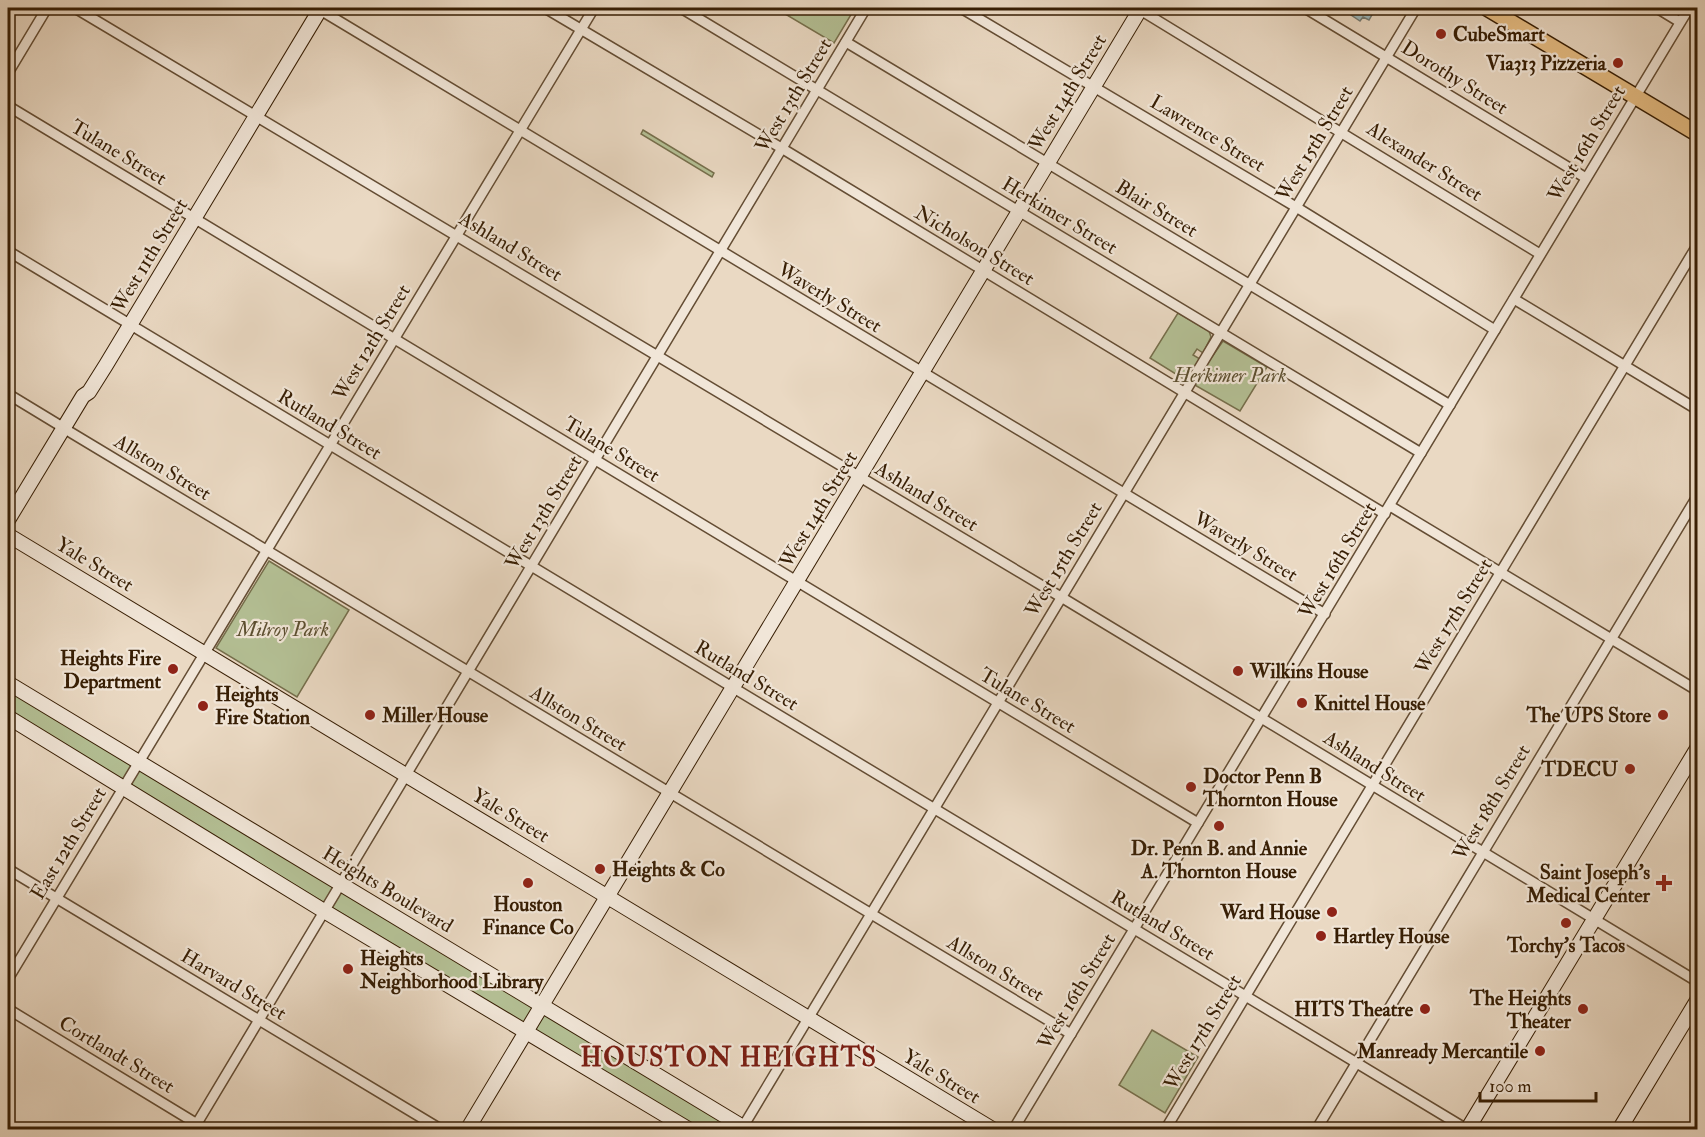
<svg xmlns="http://www.w3.org/2000/svg" width="1705" height="1137" font-family="'IM FELL Double Pica',serif">
	<style>
		.green { fill: #b4c095; stroke: #766f4c; stroke-width: 1.5 }
		.water { fill: #9bb8bd; stroke: #737a73; stroke-width: 1.5 }
		.lines { fill: none; stroke-linecap: round; stroke-linejoin: round }
		.street-casing { stroke: #644d34; stroke-width: 12 }
		.secondary-casing { stroke: #371e04; stroke-width: 16 }
		.primary-casing { stroke: #371e04; stroke-width: 18 }
		.street { stroke: #f1e6d8; stroke-width: 9 }
		.secondary { stroke: #f1e6d8; stroke-width: 14 }
		.primary { stroke: #e5bc82; stroke-width: 15 }
		.poi-dot { fill: #8f2418; stroke: #f1e6d8; stroke-width: 2 }
		.labels { text-anchor: middle; stroke-width: 4.5; stroke-linejoin: round; paint-order: stroke }
		.poi-label { font-size: 20px; font-weight: bold; fill: #371e04; stroke: #f1e6d8; text-anchor: start }
		.street-label { font-size: 20px; fill: #371e04; stroke: #f1e6d8 }
		.park-label { font-size: 20px; font-style: italic; fill: #5c4f30; stroke: #f1e6d8 }
		.district-label { font-size: 26px; font-weight: bold; letter-spacing: 1.5px; fill: #7a1f14; stroke: #f1e6d8 }
	</style>
	<rect width="100%" height="100%" fill="#ead9c3"/>
	<filter id="stains"><feTurbulence type="fractalNoise" baseFrequency=".00333" numOctaves="4"/><feColorMatrix values="0 0 0 0 .2 0 0 0 0 .09 0 0 0 0 .02 0 0 0 .5 -.17"/></filter>
	<radialGradient id="worn" r=".72"><stop offset=".6" stop-color="#630" stop-opacity="0"/><stop offset="1" stop-color="#630" stop-opacity=".3"/></radialGradient>
	<!-- green -->
	<g class="green">
		<path d="M775 8H855L834 43Z"/>
		<path d="M643 130 714 173 712 177 641 134Z"/>
		<path d="M1178 313 1209 331 1211 337 1203 353 1197 349 1193 355 1200 359 1187 381 1150 358Z"/>
		<path d="M1223 341 1267 367 1240 411 1193 384Z"/>
		<path d="M269 561 349 610 297 697 216 648Z"/>
		<path d="M8 689 740 1129H699L8 712Z"/>
		<path d="M1152 1030 1198 1057 1165 1113 1119 1085Z"/>
	</g>
	<!-- water -->
	<path class="water" d="M1348 8H1365L1373 13 1369 20 1363 17 1360 21 1351 15 1353 11Z"/>
	<g class="lines">
		<!-- street casing -->
		<g class="street-casing">
			<g id="street">
				<path d="M75 8 1061 597 1698 982"/>
				<path d="M317 8 1325 614"/>
				<path d="M545 8 783 149 1385 514"/>
				<path d="M681 8 1421 453"/>
				<path d="M961 8 1296 207 1495 330"/>
				<path d="M1137 8 1540 254"/>
				<path d="M1305 8 1586 178"/>
				<path d="M1657 8 1680 22"/>
				<path d="M846 42 1450 405"/>
				<path d="M8 73 47 8"/>
				<path d="M8 106 1198 823"/>
				<path d="M8 251 1468 1130"/>
				<path d="M1514 299 1698 410"/>
				<path d="M8 394 64 428"/>
				<path d="M70 432 1071 1034"/>
				<path d="M1390 506 1698 691"/>
				<path d="M8 869 442 1130"/>
				<path d="M8 979 594 8"/>
				<path d="M8 1009 207 1130"/>
				<path d="M193 1130 866 8"/>
				<path d="M741 1130 1416 8"/>
				<path d="M1013 1130 1689 8"/>
				<path d="M1165 1130 1698 244"/>
				<path d="M1316 1130 1698 495"/>
			</g>
		</g>
		<!-- secondary casing -->
		<g class="secondary-casing">
			<g id="secondary">
				<path d="M8 520 83 396 89 392 106 365 321 8"/>
				<path d="M8 535 994 1130"/>
				<path d="M8 683 748 1130"/>
				<path d="M8 717 324 911 690 1130"/>
				<path d="M467 1130 1141 8"/>
				<path d="M1467 1130 1698 747"/>
				<path d="M1619 1130 1698 999"/>
			</g>
		</g>
		<!-- primary casing -->
		<g class="primary-casing">
			<path id="primary" d="M1487 8 1698 134"/>
		</g>
		<!-- street -->
		<use href="#street" class="street"/>
		<!-- secondary -->
		<use href="#secondary" class="secondary"/>
		<!-- primary -->
		<use href="#primary" class="primary"/>
	</g>
	<!-- markers -->
	<g class="poi-dot">
		<circle cx="1441" cy="34" r="6"/>
		<circle cx="1618" cy="63" r="6"/>
		<circle cx="173" cy="669" r="6"/>
		<circle cx="1238" cy="671" r="6"/>
		<circle cx="1302" cy="703" r="6"/>
		<circle cx="203" cy="706" r="6"/>
		<circle cx="370" cy="715" r="6"/>
		<circle cx="1663" cy="715" r="6"/>
		<circle cx="1630" cy="769" r="6"/>
		<circle cx="1191" cy="787" r="6"/>
		<circle cx="1219" cy="826" r="6"/>
		<circle cx="600" cy="869" r="6"/>
		<circle cx="528" cy="883" r="6"/>
		<path d="M1661 874h6v6h6v6h-6v6h-6v-6h-6v-6h6z"/>
		<circle cx="1332" cy="912" r="6"/>
		<circle cx="1566" cy="923" r="6"/>
		<circle cx="1321" cy="936" r="6"/>
		<circle cx="348" cy="969" r="6"/>
		<circle cx="1425" cy="1009" r="6"/>
		<circle cx="1583" cy="1009" r="6"/>
		<circle cx="1540" cy="1051" r="6"/>
	</g>
	<g class="labels">
		<!-- poi labels -->
		<g class="poi-label">
			<text x="1453" y="41">CubeSmart</text>
			<text x="1606" y="70" text-anchor="end">Via313 Pizzeria</text>
			<text x="161" y="665" text-anchor="end">Heights Fire<tspan x="161" dy="23">Department</tspan></text>
			<text x="1250" y="678">Wilkins House</text>
			<text x="215" y="701">Heights<tspan x="215" dy="23">Fire Station</tspan></text>
			<text x="1314" y="710">Knittel House</text>
			<text x="382" y="722">Miller House</text>
			<text x="1651" y="722" text-anchor="end">The UPS Store</text>
			<text x="1618" y="776" text-anchor="end">TDECU</text>
			<text x="1203" y="783">Doctor Penn B<tspan x="1203" dy="23">Thornton House</tspan></text>
			<text x="1219" y="855" text-anchor="middle">Dr. Penn B. and Annie<tspan x="1219" dy="23">A. Thornton House</tspan></text>
			<text x="612" y="876">Heights &amp; Co</text>
			<text x="1650" y="879" text-anchor="end">Saint Joseph's<tspan x="1650" dy="23">Medical Center</tspan></text>
			<text x="528" y="911" text-anchor="middle">Houston<tspan x="528" dy="23">Finance Co</tspan></text>
			<text x="1320" y="919" text-anchor="end">Ward House</text>
			<text x="1333" y="943">Hartley House</text>
			<text x="1566" y="952" text-anchor="middle">Torchy's Tacos</text>
			<text x="360" y="965">Heights<tspan x="360" dy="23">Neighborhood Library</tspan></text>
			<text x="1571" y="1005" text-anchor="end">The Heights<tspan x="1571" dy="23">Theater</tspan></text>
			<text x="1413" y="1016" text-anchor="end">HITS Theatre</text>
			<text x="1528" y="1058" text-anchor="end">Manready Mercantile</text>
		</g>
		<!-- street labels -->
		<g class="street-label">
			<text transform="translate(1455 77) rotate(32)" y="7">Dorothy Street</text>
			<text transform="translate(1067 92) rotate(-59)" y="7">West 14th Street</text>
			<text transform="translate(793 95) rotate(-59)" y="7">West 13th Street</text>
			<text transform="translate(1208 133) rotate(31)" y="7">Lawrence Street</text>
			<text transform="translate(1314 143) rotate(-59)" y="7">West 15th Street</text>
			<text transform="translate(1586 143) rotate(-59)" y="7">West 16th Street</text>
			<text transform="translate(119 152) rotate(31)" y="7">Tulane Street</text>
			<text transform="translate(1425 161) rotate(32)" y="7">Alexander Street</text>
			<text transform="translate(1157 208) rotate(31)" y="7">Blair Street</text>
			<text transform="translate(1060 215) rotate(31)" y="7">Herkimer Street</text>
			<text transform="translate(975 245) rotate(31)" y="7">Nicholson Street</text>
			<text transform="translate(511 246) rotate(31)" y="7">Ashland Street</text>
			<text transform="translate(149 255) rotate(-59)" y="7">West 11th Street</text>
			<text transform="translate(830 297) rotate(31)" y="7">Waverly Street</text>
			<text transform="translate(371 342) rotate(-59)" y="7">West 12th Street</text>
			<text transform="translate(330 424) rotate(31)" y="7">Rutland Street</text>
			<text transform="translate(612 449) rotate(31)" y="7">Tulane Street</text>
			<text transform="translate(163 467) rotate(31)" y="7">Allston Street</text>
			<text transform="translate(927 496) rotate(31)" y="7">Ashland Street</text>
			<text transform="translate(818 509) rotate(-59)" y="7">West 14th Street</text>
			<text transform="translate(543 512) rotate(-59)" y="7">West 13th Street</text>
			<text transform="translate(1246 546) rotate(31)" y="7">Waverly Street</text>
			<text transform="translate(1063 559) rotate(-59)" y="7">West 15th Street</text>
			<text transform="translate(1337 560) rotate(-59)" y="7">West 16th Street</text>
			<text transform="translate(95 564) rotate(31)" y="7">Yale Street</text>
			<text transform="translate(1453 616) rotate(-59)" y="7">West 17th Street</text>
			<text transform="translate(747 675) rotate(31)" y="7">Rutland Street</text>
			<text transform="translate(1028 700) rotate(31)" y="7">Tulane Street</text>
			<text transform="translate(579 718) rotate(31)" y="7">Allston Street</text>
			<text transform="translate(1375 766) rotate(32)" y="7">Ashland Street</text>
			<text transform="translate(1491 802) rotate(-59)" y="7">West 18th Street</text>
			<text transform="translate(511 815) rotate(31)" y="7">Yale Street</text>
			<text transform="translate(68 843) rotate(-59)" y="7">East 12th Street</text>
			<text transform="translate(388 889) rotate(31)" y="7">Heights Boulevard</text>
			<text transform="translate(1163 925) rotate(31)" y="7">Rutland Street</text>
			<text transform="translate(996 968) rotate(31)" y="7">Allston Street</text>
			<text transform="translate(234 984) rotate(31)" y="7">Harvard Street</text>
			<text transform="translate(1076 991) rotate(-59)" y="7">West 16th Street</text>
			<text transform="translate(1202 1032) rotate(-59)" y="7">West 17th Street</text>
			<text transform="translate(117 1054) rotate(31)" y="7">Cortlandt Street</text>
			<text transform="translate(942 1076) rotate(31)" y="7">Yale Street</text>
		</g>
		<!-- park labels -->
		<g class="park-label">
			<text x="1230" y="382">Herkimer Park</text>
			<text x="283" y="636">Milroy Park</text>
		</g>
		<!-- district labels -->
		<g class="district-label">
			<text x="729" y="1066">HOUSTON HEIGHTS</text>
		</g>
	</g>
	<!-- margin -->
	<rect width="1705" height="1137" fill="none" stroke="#ead9c3" stroke-width="30"/>
	<rect x="9" y="9" width="1687" height="1119" fill="none" stroke="#371e04" stroke-width="3"/>
	<rect x="15" y="15" width="1675" height="1107" fill="none" stroke="#371e04" stroke-width="1.5"/>
	<!-- scale -->
	<path d="M1480 1092v9h116v-9" fill="none" stroke="#371e04" stroke-width="3"/>
	<text x="1489" y="1092" font-size="18" fill="#371e04" stroke="#f1e6d8" stroke-width="4.5" paint-order="stroke">100 m</text>
	<rect width="100%" height="100%" filter="url(#stains)"/>
	<rect width="100%" height="100%" fill="url(#worn)"/>
</svg>
